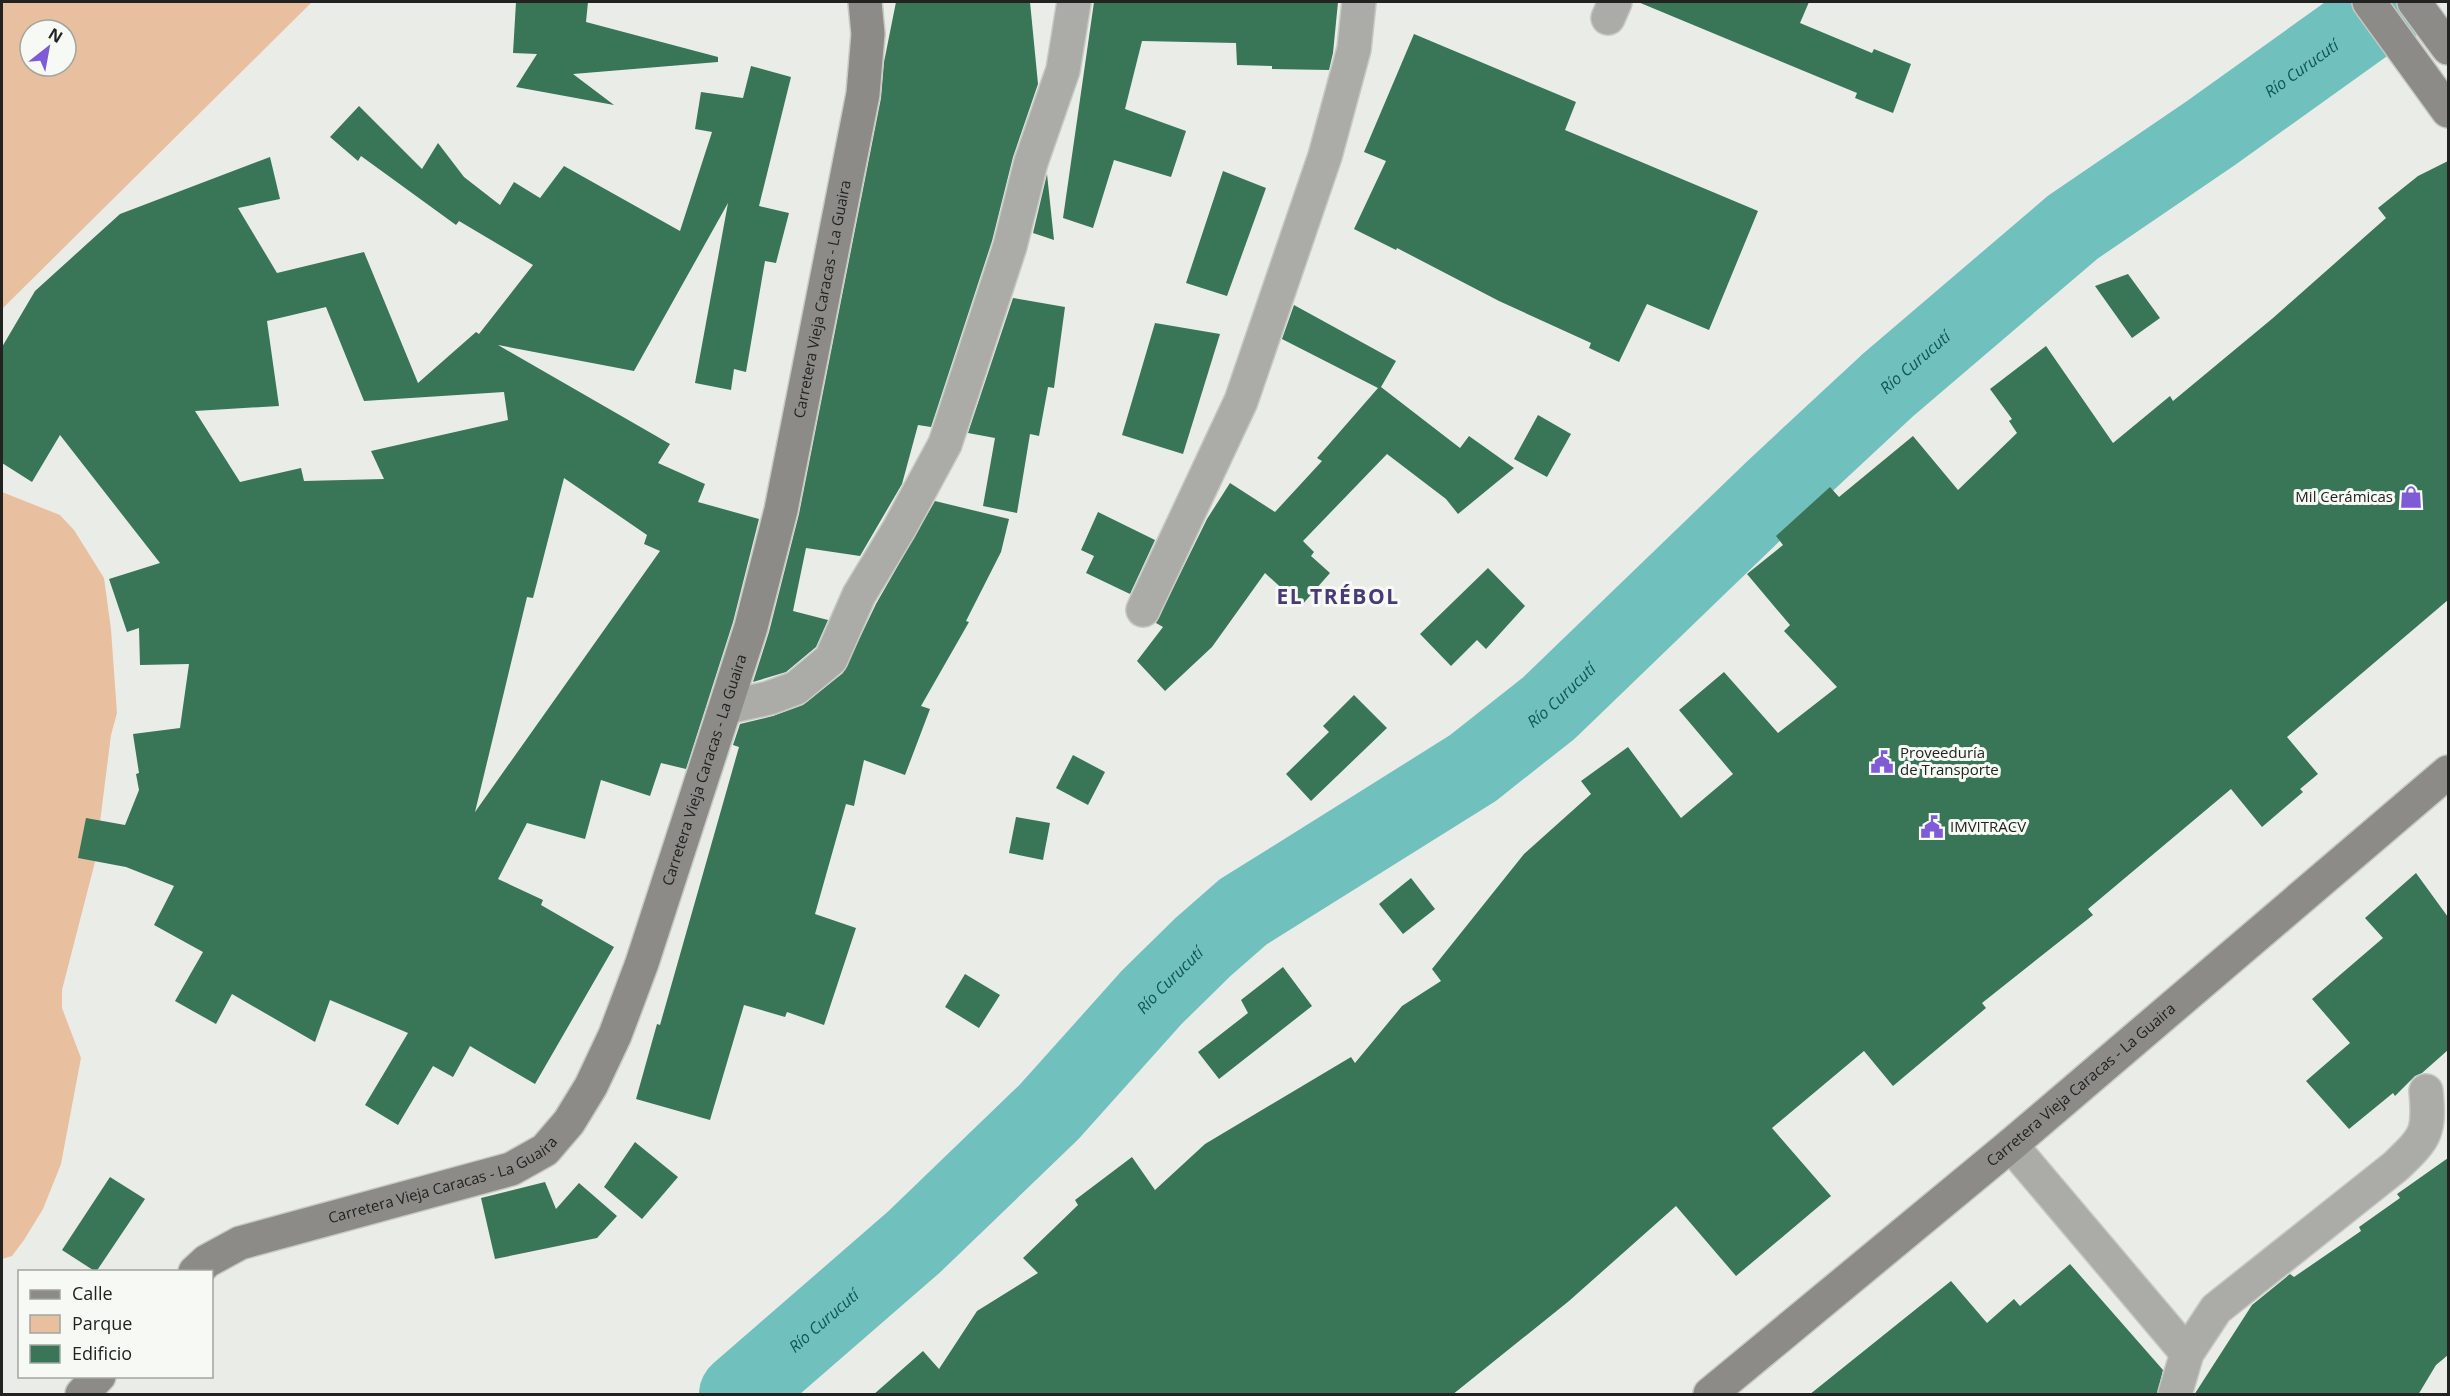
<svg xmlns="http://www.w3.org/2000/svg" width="2450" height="1396" font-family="'Open Sans',sans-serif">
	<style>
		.green { fill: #e9c09f; fill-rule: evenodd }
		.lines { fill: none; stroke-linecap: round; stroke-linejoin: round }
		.river { stroke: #70c0bd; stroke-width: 80 }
		.building { fill: #397557; fill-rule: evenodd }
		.street-casing { stroke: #c6c9c3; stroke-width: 36 }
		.secondary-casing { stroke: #c6c9c3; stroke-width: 36 }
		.street { stroke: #ababa8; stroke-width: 33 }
		.secondary { stroke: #8c8b87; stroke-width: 33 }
		.labels { text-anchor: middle; stroke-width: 6; stroke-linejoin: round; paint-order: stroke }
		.street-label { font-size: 15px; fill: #222321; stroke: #f7faf4 }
		.poi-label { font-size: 15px; fill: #222321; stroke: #f7faf4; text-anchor: start }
		.water-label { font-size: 16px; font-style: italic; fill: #105655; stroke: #f7faf4 }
		.district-label { font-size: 21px; font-weight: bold; letter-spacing: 1.5px; fill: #493976; stroke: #f7faf4 }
	</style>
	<rect width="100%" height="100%" fill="#eaede7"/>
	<!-- green -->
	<g class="green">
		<path d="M16 2H312L2 309V3ZM30 30H66V66H30Z"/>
		<path d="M2 492 60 515 74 530 104 578 111 629 117 713 111 735 95 862 62 990V1008L81 1058 61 1164 43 1209 24 1240 12 1256 2 1259Z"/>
	</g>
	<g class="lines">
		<!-- river -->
		<path class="river" id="s1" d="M739 1394 914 1242 1049 1112 1152 997 1203 947 1243 912 1473 768 1549 708 1775 490 1888 385 2073 227 2211 133 2394 2"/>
	</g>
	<!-- building -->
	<g class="building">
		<path d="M516 2H588L586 22 718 57V62L573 74 614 105 516 87 537 54 513 53Z"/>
		<path d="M896 2H1030L1038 84 1013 157 992 241 931 427 918 425 902 484 860 556 806 548 793 611 828 620 816 647 786 672 753 682 769 632 799 514 881 98 884 62Z"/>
		<path d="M1094 2 1216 3V2H1338L1333 53 1329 70 1272 69V66L1237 65 1236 43 1142 41 1125 109 1186 131 1171 177 1114 160 1093 228 1063 218Z"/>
		<path d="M1638 2H1809L1800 23 1872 53 1874 49 1911 64 1893 113 1855 98 1857 93Z"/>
		<path d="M1414 34 1576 102 1565 130 1758 211 1709 330 1647 304 1619 362 1589 348 1591 343 1499 301 1397 248 1396 250 1354 229 1386 161 1364 152Z"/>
		<path d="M751 66 791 77 759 206 789 213 776 263 765 261 746 372 734 369 731 390 695 383 728 203 634 371 498 345 670 444 658 463 705 484 698 502 759 519 733 622 686 769 661 763 650 796 601 780 585 839 527 823 498 879 543 900 541 905 614 947 535 1084 470 1046 453 1077 433 1066 398 1125 365 1105 408 1033 330 1000 315 1042 232 994 216 1024 175 1001 203 952 154 925 174 886 126 867 78 858 86 818 125 825 139 790 136 774 139 773 133 734 180 728 189 664 140 665 139 628 127 632 109 579 160 563 60 435 32 482 2 463V347L35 291 120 214 270 157 280 199 238 208 277 273 364 252 418 383 476 332 479 334 533 265 459 221 456 225 361 156 358 161 330 137 359 106 422 169 438 143 464 177 500 205 514 182 540 198 564 166 680 231 712 132 695 129 701 92 743 98ZM326 307 364 401 504 392 508 420 371 451 384 479 304 481 301 468 240 482 195 411 279 406 267 321ZM564 478 647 535 644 544 660 551 475 812 527 597 533 598Z"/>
		<path d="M2448 161V600L2287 737 2318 774 2300 789 2303 792 2262 827 2231 789 2088 909 2093 915 1982 1003 1986 1008 1893 1086 1864 1051 1772 1128 1831 1196 1736 1276 1676 1206 1569 1301 1452 1395H873L923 1351 939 1369 977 1311 1038 1273 1023 1258 1078 1205 1075 1200 1132 1157 1155 1190 1205 1144 1351 1057 1355 1063 1402 1006 1441 981 1432 969 1524 854 1591 794 1581 781 1628 747 1681 818 1733 774 1679 710 1724 672 1778 733 1837 687 1784 631 1790 625 1747 574 1783 545 1776 536 1830 487 1839 497 1913 436 1958 490 2017 433 2009 421 2012 419 1990 389 2046 346 2113 443 2170 396 2173 401 2273 318 2386 218 2378 208 2418 176Z"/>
		<path d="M1223 171 1266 188 1227 296 1186 283Z"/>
		<path d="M1047 174 1054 240 1033 233Z"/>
		<path d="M2128 274 2160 318 2132 338 2095 286Z"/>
		<path d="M1013 298 1065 307 1054 388 1048 387 1039 436 1030 434 1017 513 983 506 995 438 968 433Z"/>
		<path d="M1294 305 1396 361 1381 387 1460 448 1469 436 1514 468 1458 514 1446 499 1387 454 1303 541 1314 552 1311 556 1330 573 1301 606 1265 573 1212 647 1165 691 1137 661 1163 627 1156 623 1207 519 1230 483 1275 512 1322 461 1317 458 1378 388 1282 339Z"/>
		<path d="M1155 323 1220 334 1183 454 1122 435Z"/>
		<path d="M1538 415 1571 434 1547 477 1514 459Z"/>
		<path d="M935 501 1009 519 1001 552 966 621 969 622 921 706 930 709 905 775 864 760 854 806 846 804 815 914 856 928 824 1025 787 1012 785 1017 744 1005 710 1120 636 1099 657 1024 660 1025 739 747 733 745 740 724 773 716 803 705 843 673 876 604Z"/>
		<path d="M1098 512 1155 540 1130 594 1086 573 1094 556 1081 550Z"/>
		<path d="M1488 568 1525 606 1486 649 1477 640 1451 666 1420 634Z"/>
		<path d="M1354 695 1387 728 1311 801 1286 774 1329 732 1323 726Z"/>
		<path d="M1073 755 1105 772 1088 805 1056 788Z"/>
		<path d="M1016 817 1050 823 1043 860 1009 853Z"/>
		<path d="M2416 873 2448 917V1050L2422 1073 2415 1076 2395 1096 2393 1093 2349 1129 2306 1081 2350 1043 2312 999 2383 938 2365 918Z"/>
		<path d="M1411 878 1435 909 1403 934 1379 904Z"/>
		<path d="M1283 967 1312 1006 1219 1079 1198 1052 1248 1013 1241 1000Z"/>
		<path d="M965 974 1000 995 979 1028 945 1007Z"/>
		<path d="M635 1142 678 1177 642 1219 604 1187Z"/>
		<path d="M2448 1158V1355L2436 1365 2418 1395H2194L2252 1305 2290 1274 2294 1277 2361 1231 2359 1227 2400 1198 2397 1194Z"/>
		<path d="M110 1177 145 1199 96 1272 62 1250Z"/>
		<path d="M545 1182 556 1209 579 1183 617 1216 597 1238 495 1259 481 1198Z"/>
		<path d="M2070 1264 2163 1370 2157 1395H1809L1951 1281 1987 1323 2014 1299 2020 1306Z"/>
	</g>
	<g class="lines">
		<!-- street casing -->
		<g class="street-casing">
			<g id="street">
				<path d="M1608 18 1615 2"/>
				<path d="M1143 610 1241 401 1325 156 1354 49 1359 2"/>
				<path d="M723 714 728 707 769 698 796 688 831 659 859 595 899 529 945 444 1010 246 1031 162 1063 70 1074 2"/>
				<path d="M2011 1145 2187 1353"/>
				<path d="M2175 1394 2187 1353 2216 1309 2396 1166C2426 1137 2430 1133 2426 1091"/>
			</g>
		</g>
		<!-- secondary casing -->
		<g class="secondary-casing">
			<g id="secondary">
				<path d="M2369 2 2448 111"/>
				<path d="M2414 2 2448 48"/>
				<path id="s2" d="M195 1272 207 1261 240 1243 511 1169 545 1150 569 1122 591 1086 615 1035 642 963 723 714 751 627 781 510 863 94 868 34 865 2"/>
				<path d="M82 1394 99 1376"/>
				<path id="s3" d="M1710 1394 2011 1145 2448 772"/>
			</g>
		</g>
		<!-- street -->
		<use href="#street" class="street"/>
		<!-- secondary -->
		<use href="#secondary" class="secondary"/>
	</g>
	<!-- icons -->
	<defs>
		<g id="shop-bare" transform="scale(1.8)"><path d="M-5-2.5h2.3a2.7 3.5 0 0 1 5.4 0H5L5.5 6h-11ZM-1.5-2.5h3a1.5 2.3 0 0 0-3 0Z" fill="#7f5bd6" stroke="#f7faf4" stroke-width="2.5" paint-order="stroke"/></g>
		<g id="civic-bare" transform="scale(1.8)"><path d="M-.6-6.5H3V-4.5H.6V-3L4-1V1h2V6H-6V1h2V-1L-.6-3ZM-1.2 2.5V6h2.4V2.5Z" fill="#7f5bd6" stroke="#f7faf4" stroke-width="2.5" paint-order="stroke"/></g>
	</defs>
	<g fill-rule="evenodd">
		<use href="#shop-bare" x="2411" y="497"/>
		<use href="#civic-bare" x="1882" y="762"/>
		<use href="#civic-bare" x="1932" y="827"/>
	</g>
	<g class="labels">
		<!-- street labels -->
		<g class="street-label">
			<text dy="5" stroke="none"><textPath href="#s2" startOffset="1275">Carretera Vieja Caracas - La Guaira</textPath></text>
			<text dy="5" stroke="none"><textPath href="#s2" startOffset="789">Carretera Vieja Caracas - La Guaira</textPath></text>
			<text dy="5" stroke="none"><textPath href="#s3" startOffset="483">Carretera Vieja Caracas - La Guaira</textPath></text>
			<text dy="5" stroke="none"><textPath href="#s2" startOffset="267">Carretera Vieja Caracas - La Guaira</textPath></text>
		</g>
		<!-- poi labels -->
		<g class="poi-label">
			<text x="2393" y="502" text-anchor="end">Mil Cerámicas</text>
			<text x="1900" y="758">Proveeduría<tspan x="1900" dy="17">de Transporte</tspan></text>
			<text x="1950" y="832">IMVITRACV</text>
		</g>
		<!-- water labels -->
		<g class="water-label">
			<text dy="6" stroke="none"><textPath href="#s1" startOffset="2056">Río Curucutí</textPath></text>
			<text dy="6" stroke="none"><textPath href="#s1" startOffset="1570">Río Curucutí</textPath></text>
			<text dy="6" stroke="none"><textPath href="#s1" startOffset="1084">Río Curucutí</textPath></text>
			<text dy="6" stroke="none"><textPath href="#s1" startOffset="598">Río Curucutí</textPath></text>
			<text dy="6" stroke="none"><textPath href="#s1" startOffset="112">Río Curucutí</textPath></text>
		</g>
		<!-- district labels -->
		<g class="district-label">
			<text x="1338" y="604">EL TRÉBOL</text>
		</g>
	</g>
	<!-- border -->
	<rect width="2450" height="1396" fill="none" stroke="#222321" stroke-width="6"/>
	<!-- legend -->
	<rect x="18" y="1270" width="195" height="108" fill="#f7faf4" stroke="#a2a4a0" stroke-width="1.5"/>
	<rect x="30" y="1290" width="30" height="9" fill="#8c8b87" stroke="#a2a4a0" stroke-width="1.5"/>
	<text x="72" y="1300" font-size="18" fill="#222321">Calle</text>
	<rect x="30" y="1315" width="30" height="18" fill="#e9c09f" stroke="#a2a4a0" stroke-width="1.5"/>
	<text x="72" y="1330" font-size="18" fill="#222321">Parque</text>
	<rect x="30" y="1345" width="30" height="18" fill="#397557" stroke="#a2a4a0" stroke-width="1.5"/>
	<text x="72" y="1360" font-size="18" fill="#222321">Edificio</text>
	<!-- north arrow -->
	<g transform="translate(48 48) rotate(31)"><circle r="28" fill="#f7faf4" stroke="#a2a4a0" stroke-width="1.5"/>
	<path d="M0-4.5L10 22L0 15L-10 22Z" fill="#7f5bd6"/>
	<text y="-9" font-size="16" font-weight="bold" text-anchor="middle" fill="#222321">N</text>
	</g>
</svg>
